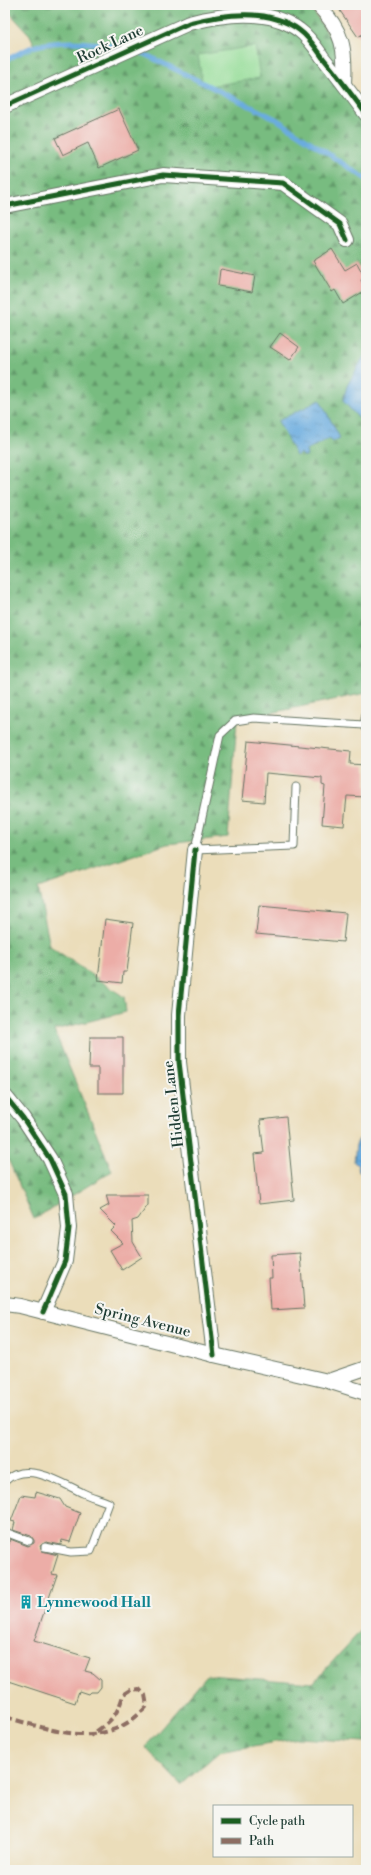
<svg xmlns="http://www.w3.org/2000/svg" width="371" height="1875" font-family="'Libre Bodoni',serif">
	<style>
		.forest { fill: url(#forest-firs); stroke: #4c7c5a }
		.garden { fill: #95dd98; stroke: #5a8d66 }
		.water { fill: url(#water-ripples); stroke: #44748a }
		.lines { fill: none; stroke-linecap: round; stroke-linejoin: round }
		.stream { stroke: #6aacdf; stroke-width: 5 }
		.building { fill: #ecada7 }
		.lane-casing { stroke: #667563; stroke-width: 9 }
		.street-casing { stroke: #667563; stroke-width: 16 }
		.lane { stroke: #fff; stroke-width: 7 }
		.street { stroke: #fff; stroke-width: 14 }
		.quiet { stroke: #8d6e63; stroke-width: 4; stroke-dasharray: 8 4; stroke-linecap: butt }
		.cycleway-casing { stroke: #f6f6f2; stroke-width: 8 }
		.cycleway { stroke: #1b5e20; stroke-width: 5 }
		.labels { text-anchor: middle; stroke-width: 4; stroke-linejoin: round; paint-order: stroke }
		.street-label { font-size: 15px; fill: #1f3d34; stroke: #f6f6f2 }
		.culture-label { font-size: 15px; font-weight: bold; fill: #0d838f; stroke: #f6f6f2; text-anchor: start }
	</style>
	<defs>
		<pattern id="forest-firs" width="22" height="20" patternUnits="userSpaceOnUse"><rect width="22" height="20" fill="#78bc80"/><path d="M5 1l3.5 6h-7zM16 11l3.5 6h-7z" fill="#629a6a"/></pattern>
		<pattern id="water-ripples" width="26" height="14" patternUnits="userSpaceOnUse"><rect width="26" height="14" fill="#6aacdf"/><path d="M2 4q2-2 4 0t4 0M15 11q2-2 4 0t4 0" fill="none" stroke="#578db6"/></pattern>
	</defs>
	<rect width="100%" height="100%" fill="#f6f6f2"/>
	<filter id="ink" filterUnits="userSpaceOnUse"><feTurbulence type="fractalNoise" baseFrequency=".025" numOctaves="2"/><feDisplacementMap in="SourceGraphic" scale="8" xChannelSelector="R" yChannelSelector="G"/><feConvolveMatrix kernelMatrix="1 2 1 2 8 2 1 2 1" color-interpolation-filters="sRGB"/></filter>
	<filter id="wash" filterUnits="userSpaceOnUse"><feTurbulence type="fractalNoise" baseFrequency=".012" numOctaves="4" result="noise"/><feDisplacementMap in="SourceGraphic" scale="16" xChannelSelector="R" yChannelSelector="G"/><feGaussianBlur stdDeviation="0.9" result="paint"/><feColorMatrix in="noise" values="0 0 0 0 0 0 0 0 0 0 0 0 0 0 0 0 0 1.4 0 .05"/><feComposite in="paint" operator="in"/></filter>
	<g filter="url(#wash)">
		<rect width="100%" height="100%" fill="#ebddba"/>
		<!-- forest -->
		<g class="forest">
			<path d="M5 5H309L335 45 345 92 366 122V693L237 720 228 837 167 844 38 888 50 946 124 997 126 1012 54 1030 112 1171 34 1219 5 1152V60L35 46 30 35 5 8Z"/>
			<path d="M366 1625V1742L298 1738 219 1752 181 1785 145 1747 207 1675 313 1683Z"/>
		</g>
		<!-- garden -->
		<path class="garden" d="M255 46 260 78 203 87 198 55Z"/>
		<!-- water -->
		<g class="water">
			<path d="M366 353V426L343 401 347 386Z"/>
			<path d="M320 400 340 438 332 442 330 438 306 450 307 456H303L301 453 296 456 278 421Z"/>
			<path d="M359 1139 366 1140 364 1173 359 1172 358 1166 354 1162 356 1145Z"/>
		</g>
		<g class="lines">
			<!-- stream -->
			<g class="stream">
				<path d="M136 50 276 119 366 179"/>
				<path d="M5 60C15 56 25 49 36 46 64 39 96 42 124 48"/>
			</g>
		</g>
		<g id="blocks">
			<!-- building -->
			<g class="building">
				<path d="M336 5H366V32L358 37Z"/>
				<path d="M119 109 138 150 99 168 88 143 63 155 55 138Z"/>
				<path d="M332 249 345 270 357 263 365 278 361 280 366 290 343 304 335 290 332 292 313 261Z"/>
				<path d="M221 269 255 276 252 292 218 286 220 270Z"/>
				<path d="M280 333 299 347 290 360 270 347Z"/>
				<path d="M248 741 351 751 350 764 366 765V797L347 796 344 826 322 824 325 786 322 785V778L266 773 264 802 242 800Z"/>
				<path d="M259 905 346 913 343 942 256 934Z"/>
				<path d="M105 919 133 923 127 972H123L122 983 98 980Z"/>
				<path d="M90 1037H123V1093H98V1068H89Z"/>
				<path d="M286 1117 294 1200 259 1204 254 1154 264 1153 260 1120Z"/>
				<path d="M106 1195H148V1205L138 1219 132 1221 133 1242 142 1257 122 1270 110 1250 123 1243 111 1231 116 1226 100 1210 109 1205Z"/>
				<path d="M300 1253 304 1308 271 1310 269 1278H272L271 1255Z"/>
				<path d="M36 1492 60 1499 65 1507 80 1513 70 1542 62 1540 61 1545 46 1542 40 1546 42 1551 58 1555 52 1574 57 1575 34 1641 90 1658 85 1671 93 1673 101 1680V1687L97 1692H90L88 1694 79 1691 75 1703 5 1680V1557L10 1539 28 1546 34 1543V1540L31 1536 13 1530 15 1522 11 1521 21 1495 35 1497Z"/>
			</g>
		</g>
	</g>
	<g filter="url(#ink)">
		<use href="#blocks" fill-opacity="0" stroke="#667563" stroke-width="1"/>
		<g class="lines">
			<!-- lane casing -->
			<g class="lane-casing">
				<g id="lane">
					<path d="M364 725 366 714"/>
					<path d="M296 787 294 846 195 850 220 735 235 721 254 718 364 725 366 728"/>
					<path d="M5 1481C26 1460 62 1483 83 1493 91 1497 101 1499 109 1503L91 1551 71 1552 45 1547"/>
					<path d="M5 1532 29 1541"/>
				</g>
			</g>
			<!-- street casing -->
			<g class="street-casing">
				<g id="street">
					<path d="M318 5C343 31 346 49 344 84"/>
					<path d="M5 106 189 23C223 14 268 7 299 30 309 37 316 48 323 58 338 76 352 95 366 114"/>
					<path d="M5 206 163 175 283 183 340 224 347 240"/>
					<path d="M195 850 179 1015V1062L214 1355"/>
					<path d="M5 1096 23 1118 50 1159 66 1194 69 1228 65 1261 43 1312"/>
					<path d="M5 1304 20 1306 214 1355 328 1381 366 1393"/>
					<path d="M328 1381 366 1368"/>
				</g>
			</g>
			<!-- lane -->
			<use href="#lane" class="lane"/>
			<!-- street -->
			<use href="#street" class="street"/>
			<!-- quiet -->
			<path class="quiet" d="M5 1717C56 1731 106 1752 147 1706L145 1695 139 1689 131 1690 123 1695C117 1718 109 1722 90 1736"/>
			<!-- cycleway casing -->
			<g class="cycleway-casing">
				<g id="cycleway">
					<path d="M5 106 189 23C223 14 268 7 299 30 309 37 316 48 323 58 338 76 352 95 366 114"/>
					<path d="M5 206 163 175 283 183 340 224 347 240"/>
					<path d="M195 850 179 1015V1062L214 1355"/>
					<path d="M5 1096 23 1118 50 1159 66 1194 69 1228 65 1261 43 1312"/>
				</g>
			</g>
			<!-- cycleway -->
			<use href="#cycleway" class="cycleway"/>
		</g>
	</g>
	<!-- icons -->
	<defs>
		<g id="building-bare" transform="scale(1.08)"><path d="M-4-6H4V6H1V3H-1V6H-4ZM-2.5-4.3h1.7v1.8h-1.7ZM.8-4.3h1.7v1.8H.8ZM-2.5-1h1.7V.8h-1.7ZM.8-1h1.7V.8H.8Z" fill="#0f9aa8" stroke="#f6f6f2" stroke-width="2.5" paint-order="stroke"/></g>
	</defs>
	<g fill-rule="evenodd">
		<use href="#building-bare" x="26" y="1602"/>
	</g>
	<g class="labels">
		<!-- street labels -->
		<g class="street-label">
			<text transform="translate(110 44) rotate(-25)" y="5">Rock Lane</text>
			<text transform="translate(173 1104) rotate(-97)" y="5">Hidden Lane</text>
			<text transform="translate(143 1320) rotate(14)" y="5">Spring Avenue</text>
		</g>
		<!-- culture labels -->
		<g class="culture-label">
			<text x="37" y="1607">Lynnewood Hall</text>
		</g>
	</g>
	<!-- margin -->
	<rect width="371" height="1875" fill="none" stroke="#f6f6f2" stroke-width="20"/>
	<!-- legend -->
	<rect x="213" y="1805" width="140" height="52" fill="#f6f6f2" stroke="#a0aca6"/>
	<rect x="221" y="1818" width="20" height="6" fill="#1b5e20" stroke="#a0aca6"/>
	<text x="249" y="1825" font-size="12" fill="#1f3d34">Cycle path</text>
	<rect x="221" y="1838" width="20" height="6" fill="#8d6e63" stroke="#a0aca6"/>
	<text x="249" y="1845" font-size="12" fill="#1f3d34">Path</text>
</svg>
